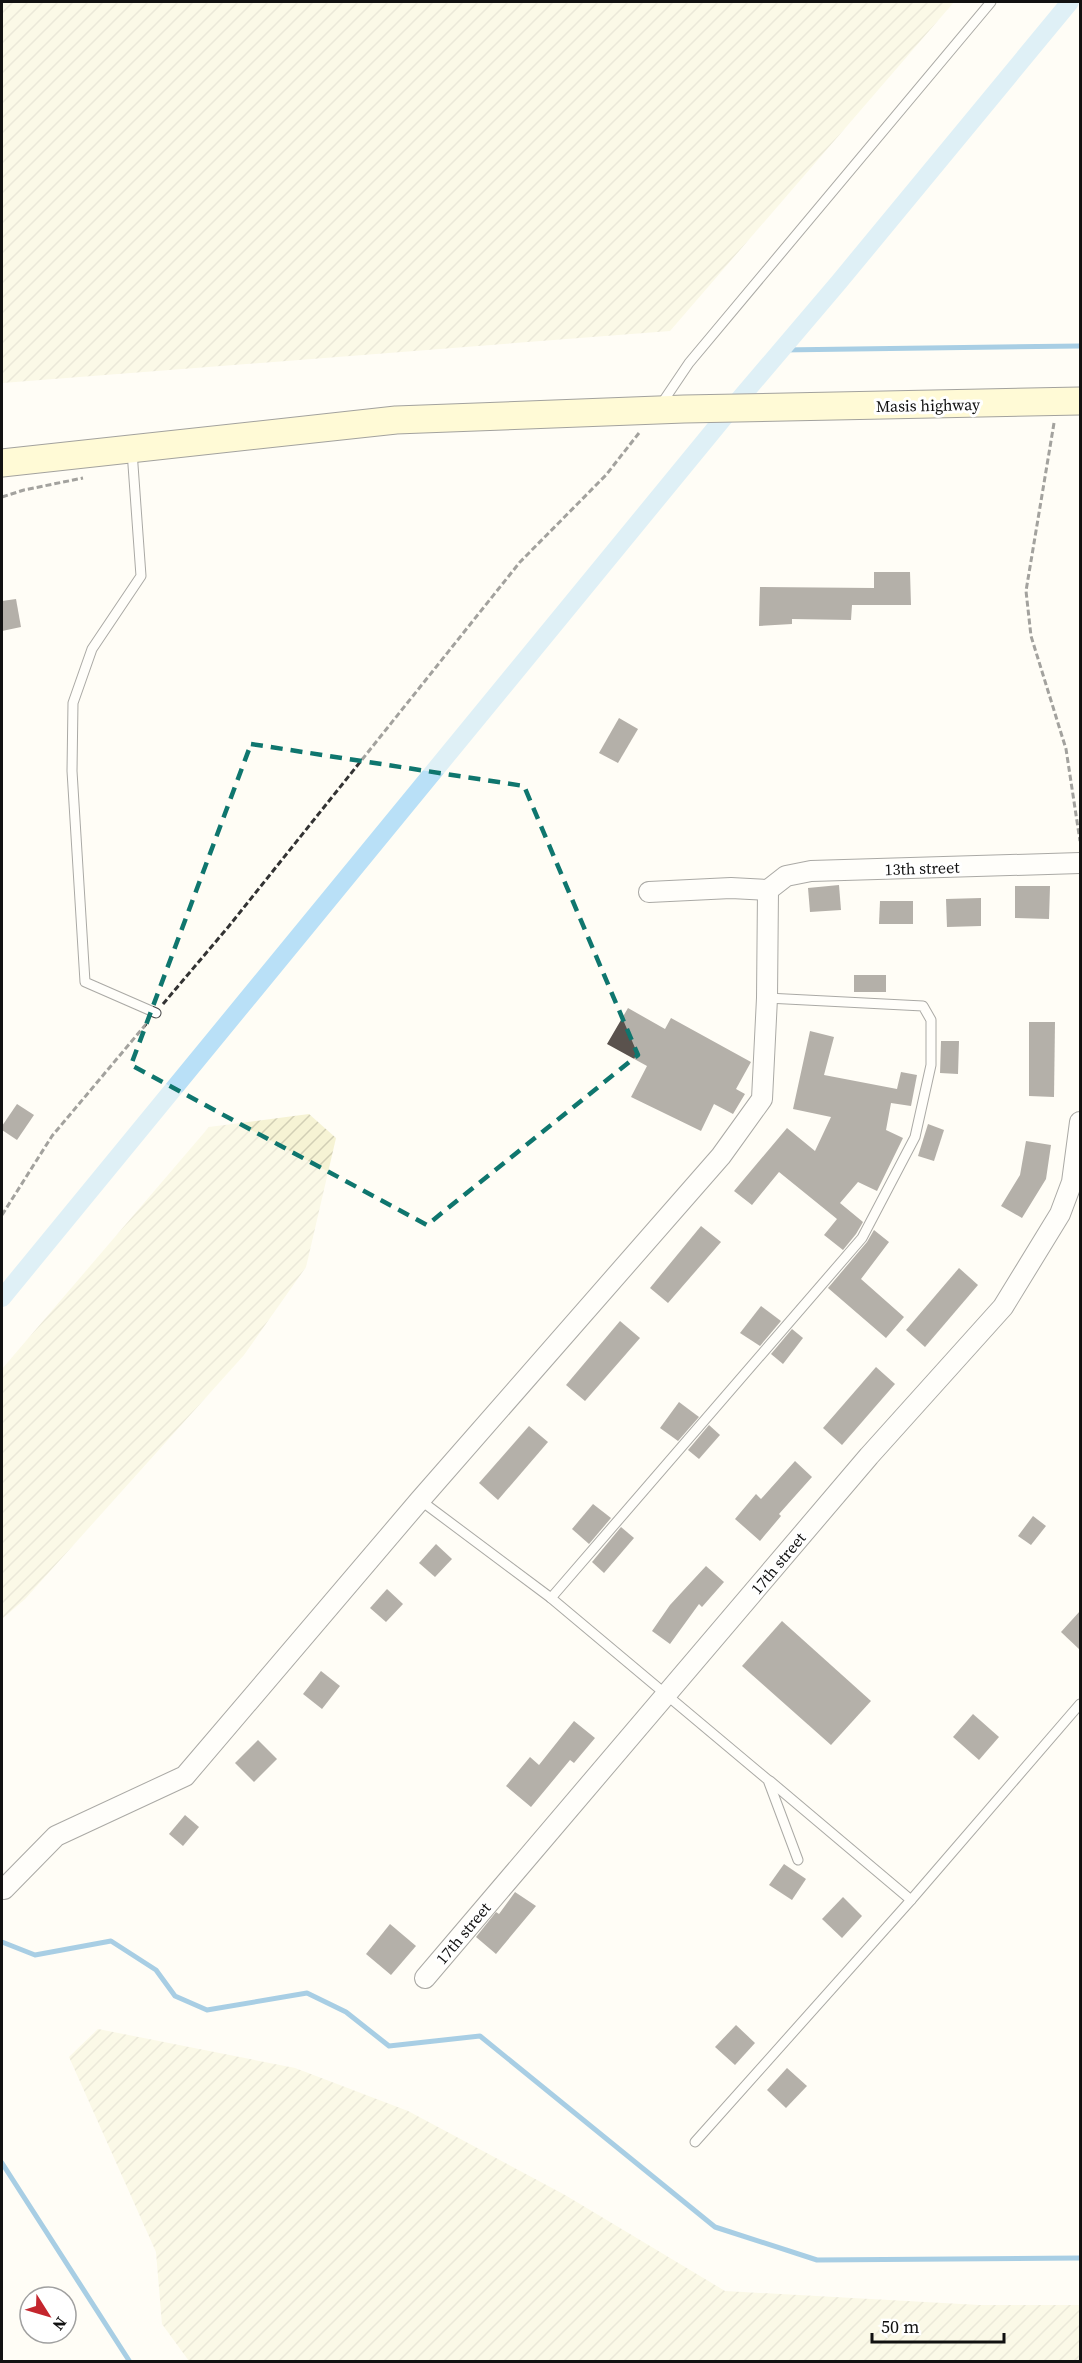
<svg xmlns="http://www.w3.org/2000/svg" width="1082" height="2363" font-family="'Source Serif 4',serif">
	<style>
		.farmland { fill: url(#farmland-furrows) }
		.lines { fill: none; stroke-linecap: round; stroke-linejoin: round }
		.stream { stroke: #3f96cf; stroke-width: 5 }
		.canal { stroke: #b9e0f7; stroke-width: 18 }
		.building { fill: #5a524d }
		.service-casing { stroke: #444; stroke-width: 11 }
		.minor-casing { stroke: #444; stroke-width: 22 }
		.secondary-casing { stroke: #333; stroke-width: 29 }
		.path { stroke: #333; stroke-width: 3; stroke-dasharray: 6 3; stroke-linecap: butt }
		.service { stroke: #fff; stroke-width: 9 }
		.minor { stroke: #fff; stroke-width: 20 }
		.secondary { stroke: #fff6b0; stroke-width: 27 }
		.marked { fill: none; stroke: #0f766e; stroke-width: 4.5; stroke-dasharray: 12 8; stroke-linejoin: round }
		.labels { text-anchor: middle; stroke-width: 6; stroke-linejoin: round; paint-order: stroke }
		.street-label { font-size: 16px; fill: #111; stroke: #fff }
	</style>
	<defs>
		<pattern id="farmland-furrows" width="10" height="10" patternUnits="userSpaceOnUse" patternTransform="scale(1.5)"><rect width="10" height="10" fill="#f6f3d4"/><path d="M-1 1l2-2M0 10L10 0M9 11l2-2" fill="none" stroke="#d2cfb5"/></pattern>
	</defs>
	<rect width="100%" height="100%" fill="#fffdf5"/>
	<!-- farmland -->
	<g class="farmland">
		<path d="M2 2H954L670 331 2 383Z"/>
		<path d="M309 1114 336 1138 306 1267 244 1355 25 1599 2 1619V1369L209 1127Z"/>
		<path d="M98 2029 295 2068 408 2111 565 2195 725 2291 979 2305H1080V2361H189L162 2324 156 2252 69 2057Z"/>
	</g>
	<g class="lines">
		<!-- stream -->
		<g class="stream">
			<path d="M781 350 1080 346"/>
			<path d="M2 1942 35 1955 111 1941 156 1970 175 1996 207 2010 307 1993 346 2012 389 2046 480 2036 715 2227 817 2260 1080 2258"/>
			<path d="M2 2163 130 2362"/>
		</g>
		<!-- canal -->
		<path class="canal" d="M2 1298 731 409 839 282 1070 2"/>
	</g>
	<!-- building -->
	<g class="building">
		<path d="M874 572H910L911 605H852L851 620 792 619V624L759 626 760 587 874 588Z"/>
		<path d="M16 599 21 627 2 631V601Z"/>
		<path d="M619 718 638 729 618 763 599 753Z"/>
		<path d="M839 885 841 910 810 912 808 888Z"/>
		<path d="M1015 886H1050L1049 919 1015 918Z"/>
		<path d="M981 898V926L947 927 946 899Z"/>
		<path d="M880 901H913V924H879Z"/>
		<rect x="854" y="975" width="32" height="17"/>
		<path d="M628 1008 665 1029 671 1018 751 1062 736 1089 745 1094 733 1114 714 1104 701 1131 631 1097 647 1066 607 1044Z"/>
		<path d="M1029 1022H1055L1054 1097 1029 1096Z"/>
		<path d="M810 1031 834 1037 824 1075 897 1089 901 1072 917 1075 911 1106 891 1103 886 1130 903 1138 877 1191 858 1182 840 1203 863 1222 856 1234 843 1250 824 1235 837 1219 779 1172 752 1205 734 1191 787 1128 815 1151 831 1117 793 1109Z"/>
		<path d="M941 1041H959L958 1074 940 1073Z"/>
		<path d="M17 1104 34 1115 17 1140 2 1130V1126Z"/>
		<path d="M928 1124 944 1130 934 1161 918 1156Z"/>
		<path d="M1026 1141 1051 1145 1046 1179 1022 1218 1001 1206 1020 1175Z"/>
		<path d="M701 1226 721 1242 668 1303 650 1288Z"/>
		<path d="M874 1230 889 1242 861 1279 904 1317 886 1338 828 1288 867 1242Z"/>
		<path d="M959 1268 978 1285 925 1347 906 1330Z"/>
		<path d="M761 1306 781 1321 760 1346 740 1333Z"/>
		<path d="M620 1321 640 1338 585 1401 566 1385Z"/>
		<path d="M792 1329 803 1338 783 1364 771 1354Z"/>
		<path d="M876 1367 895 1384 842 1445 823 1428Z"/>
		<path d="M679 1402 699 1417 678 1441 660 1428Z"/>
		<path d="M709 1425 720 1435 699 1459 688 1450Z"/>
		<path d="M529 1426 548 1442 498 1500 479 1483Z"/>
		<path d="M795 1461 812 1477 779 1514 781 1516 760 1541 735 1519 756 1494 761 1499Z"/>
		<path d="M593 1504 611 1518 589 1544 572 1529Z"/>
		<path d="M1033 1516 1046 1526 1031 1545 1018 1536Z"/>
		<path d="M621 1527 634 1538 604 1573 592 1562Z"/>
		<path d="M436 1544 452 1559 435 1577 419 1563Z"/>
		<path d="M706 1566 724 1582 702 1607 699 1604 670 1644 652 1631 670 1605Z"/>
		<path d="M387 1589 403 1604 386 1622 370 1608Z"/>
		<path d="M1080 1611V1650L1061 1632Z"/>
		<path d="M782 1621 871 1701 831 1745 742 1666Z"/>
		<path d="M321 1671 340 1686 322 1709 303 1694Z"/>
		<path d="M973 1714 999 1737 979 1760 953 1737Z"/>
		<path d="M574 1721 595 1738 574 1763 570 1760 531 1807 506 1786 530 1757 539 1765Z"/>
		<path d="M258 1740 277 1759 254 1782 235 1763Z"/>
		<path d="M185 1815 199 1827 183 1846 169 1834Z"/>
		<path d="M784 1864 806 1879 792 1900 769 1885Z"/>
		<path d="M515 1892 536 1906 496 1954 476 1937 496 1912 499 1914Z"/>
		<path d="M843 1897 862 1916 842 1938 822 1919Z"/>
		<path d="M390 1924 416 1946 391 1975 366 1954Z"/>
		<path d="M736 2025 755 2043 735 2065 715 2047Z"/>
		<path d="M787 2068 807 2086 786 2108 767 2090Z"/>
	</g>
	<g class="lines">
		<!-- service casing -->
		<g class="service-casing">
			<g id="service">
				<path d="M660 406 689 363 991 2"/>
				<path d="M132 451 141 576 92 649 73 703 72 771 85 982 156 1013"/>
				<path d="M420 1500 551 1598 768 1780 798 1860"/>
				<path d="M551 1598 862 1238 915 1137 931 1065V1020L923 1006 767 998"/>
				<path d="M770 1781 911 1900"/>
				<path d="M695 2142 911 1900 1080 1704"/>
			</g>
		</g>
		<!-- minor casing -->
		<g class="minor-casing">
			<g id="minor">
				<path d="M768 890 786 876 811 871 1080 863"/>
				<path d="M649 892 731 888 768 890"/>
				<path d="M4 1889 56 1836 185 1776 420 1500 721 1156 762 1099 767 998 768 890"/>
				<path d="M425 1978 869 1456 1003 1307 1060 1214 1072 1182 1080 1122"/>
			</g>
		</g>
		<!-- secondary casing -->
		<g class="secondary-casing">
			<path id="secondary" d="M2 463 396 420 684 409 1080 401"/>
		</g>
		<!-- path -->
		<g class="path">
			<path d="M1054 423 1026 591 1031 636 1066 749 1080 841"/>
			<path d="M2 497 24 490 83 478"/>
			<path d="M163 1004 229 926 520 562 606 475 639 433"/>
			<path d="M2 1215 52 1136 147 1023"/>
		</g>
		<!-- service -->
		<use href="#service" class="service"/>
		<!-- minor -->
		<use href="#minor" class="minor"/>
		<!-- secondary -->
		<use href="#secondary" class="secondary"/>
	</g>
	<!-- marked area -->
	<path d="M0 0H1082V2363H0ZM251 744 524 786 638 1055 427 1225 131 1065Z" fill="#fffdf5" fill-opacity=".55" fill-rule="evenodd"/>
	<path class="marked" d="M251 744 524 786 638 1055 427 1225 131 1065Z"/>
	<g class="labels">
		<!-- street labels -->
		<g class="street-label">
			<text transform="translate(928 405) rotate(-1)" y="6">Masis highway</text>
			<text transform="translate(922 868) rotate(-2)" y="6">13th street</text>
			<text transform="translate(778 1563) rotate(-50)" y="6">17th street</text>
			<text transform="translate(463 1933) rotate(-50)" y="6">17th street</text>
		</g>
	</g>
	<!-- border -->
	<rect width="1082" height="2363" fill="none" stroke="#111111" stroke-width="6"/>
	<!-- north arrow -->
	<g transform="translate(48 2315) rotate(127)"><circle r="28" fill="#ffffff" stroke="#a0a0a0" stroke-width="1.5"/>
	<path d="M0-4.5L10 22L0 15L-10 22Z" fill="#c4262e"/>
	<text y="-9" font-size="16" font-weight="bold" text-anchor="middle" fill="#111111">N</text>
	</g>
	<!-- scale -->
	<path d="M872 2333v9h132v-9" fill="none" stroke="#111111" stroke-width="3"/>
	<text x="881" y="2333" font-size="18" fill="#111111" stroke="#ffffff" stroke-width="4.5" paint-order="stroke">50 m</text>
</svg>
